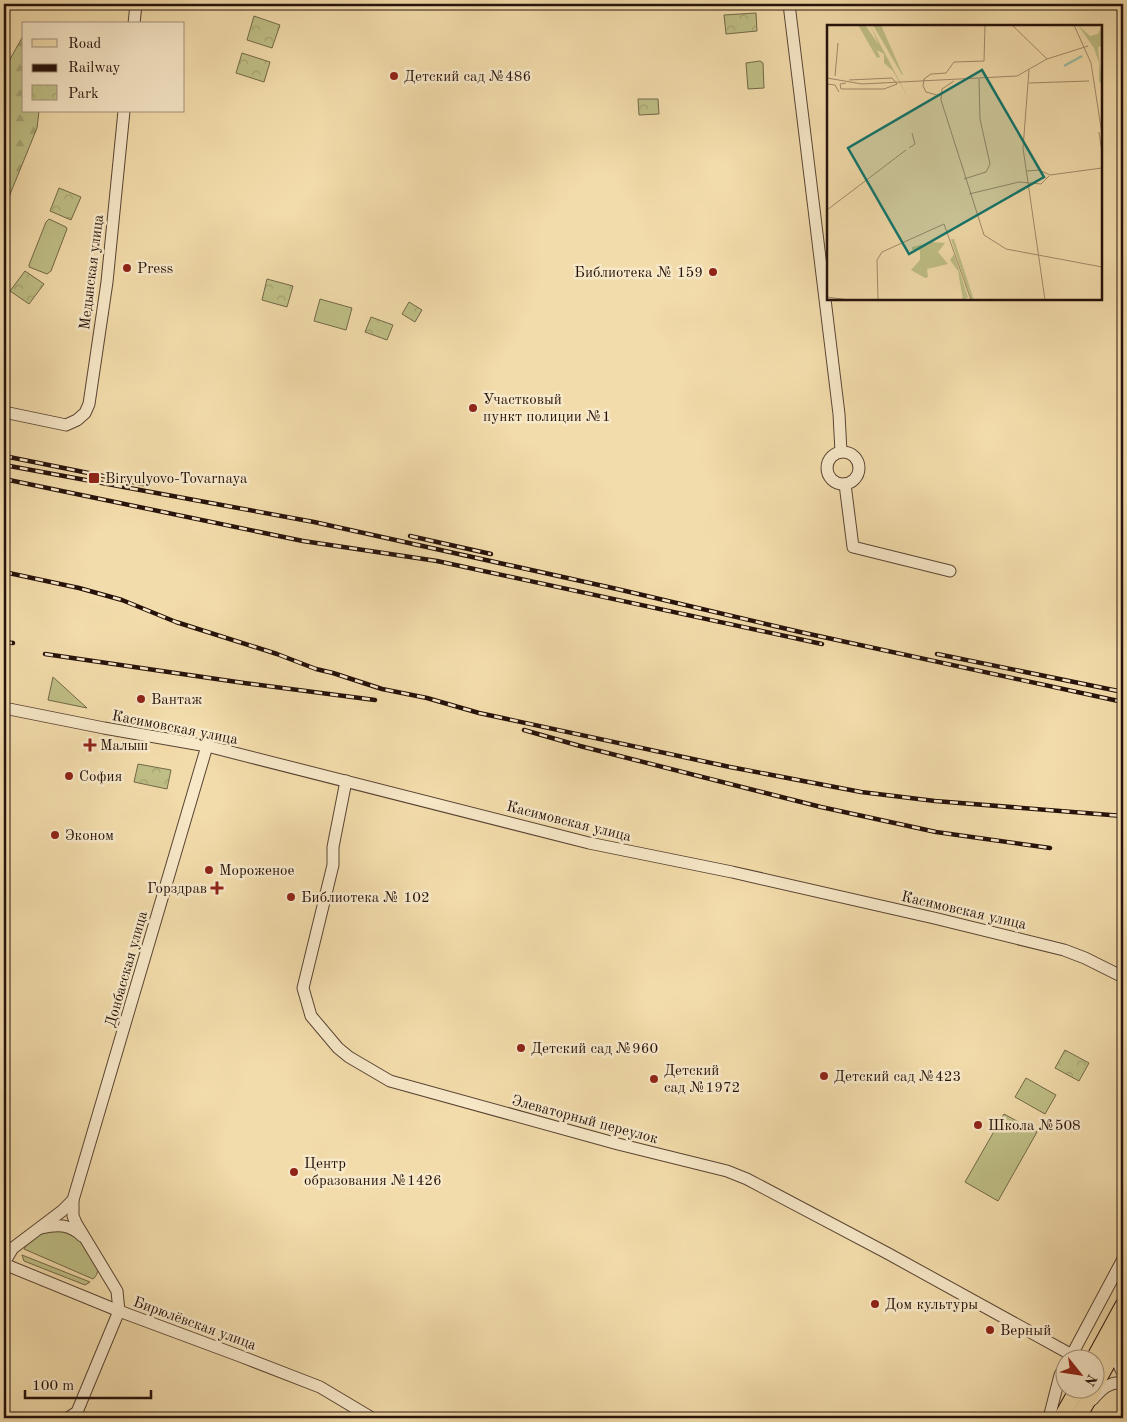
<svg xmlns="http://www.w3.org/2000/svg" width="1127" height="1422" font-family="'Old Standard TT',serif">
	<style>
		.green { fill: #bfbf86; stroke: #726848 }
		.forest { fill: url(#forest-firs); stroke: #726848 }
		.park { fill: url(#park-crowns); stroke: #726848 }
		.lines { fill: none; stroke-linecap: round; stroke-linejoin: round }
		.minor-casing { stroke: #594433; stroke-width: 13 }
		.major-casing { stroke: #26120b; stroke-width: 17 }
		.minor { stroke: #f7e8c8; stroke-width: 11 }
		.major { stroke: #f3dcab; stroke-width: 15 }
		.rail-casing { stroke: #26120b; stroke-width: 4.5 }
		.rail { stroke: #f7e8c8; stroke-width: 2.5; stroke-dasharray: 8; stroke-linecap: butt }
		.poi-dot { fill: #8f2418; stroke: #f7e8c8; stroke-width: 2 }
		.labels { text-anchor: middle; stroke-width: 5; stroke-linejoin: round; paint-order: stroke }
		.poi-label { font-size: 15px; fill: #26120b; stroke: #f7e8c8; text-anchor: start }
		.street-label { font-size: 15px; fill: #26120b; stroke: #f7e8c8 }
		.inset-river { fill: none; stroke: #9dbca4; stroke-width: 2.5 }
		.inset-road { fill: none; stroke: #a18b6b; stroke-width: 1 }
		.view { fill: #0f766e; fill-opacity: 0.15; stroke: #0f766e; stroke-width: 2.5 }
		.inset-edge { fill: none; stroke: #26120b; stroke-width: 2.5 }
	</style>
	<defs>
		<pattern id="forest-firs" width="22" height="20" patternUnits="userSpaceOnUse" patternTransform="scale(1.25)"><rect width="22" height="20" fill="#bfbf86"/><path d="M5 1l3.5 6h-7zM16 11l3.5 6h-7z" fill="#a4a372"/></pattern>
		<pattern id="park-crowns" width="20" height="18" patternUnits="userSpaceOnUse" patternTransform="scale(1.25)"><rect width="20" height="18" fill="#bfbf86"/><path d="M2 6a3 3 0 1 1 6 0M12 15a3 3 0 1 1 6 0" fill="none" stroke="#a4a372"/></pattern>
	</defs>
	<rect width="100%" height="100%" fill="#f3dcab"/>
	<filter id="stains"><feTurbulence type="fractalNoise" baseFrequency=".004" numOctaves="4"/><feColorMatrix values="0 0 0 0 .2 0 0 0 0 .09 0 0 0 0 .02 0 0 0 .5 -.17"/></filter>
	<radialGradient id="worn" r=".72"><stop offset=".6" stop-color="#630" stop-opacity="0"/><stop offset="1" stop-color="#630" stop-opacity=".3"/></radialGradient>
	<!-- green -->
	<g class="green">
		<path d="M760 61 763 63 764 88 748 89 746 63Z"/>
		<path d="M49 219 66 227 67 229 51 271 47 274 29 267V265L46 222Z"/>
		<path d="M320 299 352 308 346 330 314 321Z"/>
		<path d="M53 677 87 708 48 700Z"/>
		<path d="M1026 1078 1056 1095 1045 1114 1015 1097Z"/>
		<path d="M1004 1114 1037 1132 998 1201 965 1182Z"/>
		<path d="M51 1229 75 1233 98 1269C97 1273 97 1276 93 1279L24 1249 25 1247 40 1233Z"/>
		<path d="M22 1255 90 1282 85 1285 24 1261Z"/>
	</g>
	<!-- forest -->
	<path class="forest" d="M23 36 24 111H39L37 128 4 209V70Z"/>
	<!-- park -->
	<g class="park">
		<path d="M756 13 757 31 726 34 724 15Z"/>
		<path d="M254 16 280 25 272 48 247 40Z"/>
		<path d="M242 53 270 62 264 82 236 73Z"/>
		<path d="M638 99H658L659 114 639 115Z"/>
		<path d="M59 188 81 197 71 220 50 211Z"/>
		<path d="M25 271 44 284 29 304 10 291Z"/>
		<path d="M267 279 293 286 287 307 262 300Z"/>
		<path d="M409 302 422 310 415 322 402 314Z"/>
		<path d="M371 317 393 325 387 340 365 332Z"/>
		<path d="M138 764 171 770 167 789 134 782Z"/>
		<path d="M1065 1050 1089 1063 1079 1081 1055 1068Z"/>
	</g>
	<g class="lines">
		<!-- minor casing -->
		<g class="minor-casing">
			<g id="minor">
				<path d="M789 4 839 414 841 452"/>
				<path d="M134 24 136 4"/>
				<path d="M4 412 66 425 77 420 85 413 89 404 107 282 124 111"/>
				<circle cx="843" cy="468" r="16"/>
				<path d="M845 484 853 547 950 571"/>
				<path d="M4 708 104 728 207 746 589 843 732 872 934 918 1064 950 1085 958 1123 977"/>
				<path d="M346 781 333 847V865L303 988 311 1016 338 1048 349 1057 390 1081 618 1144 727 1171 747 1179 887 1253 1072 1355"/>
				<path d="M41 1228C57 1224 70 1224 82 1236"/>
				<path d="M4 1263 13 1248 62 1211 73 1200"/>
				<path d="M4 1264 119 1311 240 1356 320 1387 372 1418"/>
				<path d="M1121 1346C1116 1356 1117 1364 1123 1373"/>
				<path d="M1069 1360 1123 1259"/>
				<path d="M1092 1400C1101 1390 1109 1381 1123 1383"/>
				<path d="M68 1418 77 1412 119 1311 117 1291 76 1223 73 1216V1200L207 746"/>
				<path d="M1049 1418 1060 1375 1064 1368"/>
			</g>
		</g>
		<!-- major casing -->
		<g class="major-casing">
			<g id="major">
				<path d="M1093 1360 1123 1305"/>
				<path d="M1094 1388 1123 1335"/>
				<path d="M1061 1418 1077 1390"/>
				<path d="M1078 1418 1094 1390"/>
			</g>
		</g>
		<!-- minor -->
		<use href="#minor" class="minor"/>
		<!-- major -->
		<use href="#major" class="major"/>
		<!-- rail casing -->
		<g class="rail-casing">
			<g id="rail">
				<path d="M4 456 143 484"/>
				<path d="M4 465 314 522 617 589 800 632 1123 702"/>
				<path d="M4 479 303 541 437 561 822 644"/>
				<path d="M410 536 491 554"/>
				<path d="M4 572 79 588 122 600 176 622 277 654 316 669 333 673 382 689 427 698 479 713 730 767 861 792 935 801 1123 816"/>
				<path d="M4 642 13 643"/>
				<path d="M45 654 244 683 375 700"/>
				<path d="M937 654 1123 692"/>
				<path d="M524 730 580 746 821 807 936 832 1050 848"/>
			</g>
		</g>
		<!-- rail -->
		<use href="#rail" class="rail"/>
	</g>
	<!-- markers -->
	<g class="poi-dot">
		<circle cx="394" cy="76" r="5"/>
		<circle cx="127" cy="268" r="5"/>
		<circle cx="713" cy="272" r="5"/>
		<circle cx="473" cy="408" r="5"/>
		<rect x="88" y="472" width="12" height="12" rx="2.5"/>
		<circle cx="141" cy="699" r="5"/>
		<path d="M87.5 737.5h5v5h5v5h-5v5h-5v-5h-5v-5h5z"/>
		<circle cx="69" cy="776" r="5"/>
		<circle cx="55" cy="835" r="5"/>
		<circle cx="209" cy="870" r="5"/>
		<path d="M214.5 880.5h5v5h5v5h-5v5h-5v-5h-5v-5h5z"/>
		<circle cx="291" cy="897" r="5"/>
		<circle cx="521" cy="1048" r="5"/>
		<circle cx="824" cy="1076" r="5"/>
		<circle cx="654" cy="1079" r="5"/>
		<circle cx="978" cy="1125" r="5"/>
		<circle cx="294" cy="1172" r="5"/>
		<circle cx="875" cy="1304" r="5"/>
		<circle cx="990" cy="1330" r="5"/>
	</g>
	<g class="labels">
		<!-- poi labels -->
		<g class="poi-label">
			<text x="404" y="81">Детский сад №486</text>
			<text x="137" y="273">Press</text>
			<text x="703" y="277" text-anchor="end">Библиотека № 159</text>
			<text x="483" y="404">Участковый<tspan x="483" dy="17">пункт полиции №1</tspan></text>
			<text x="105" y="483">Biryulyovo-Tovarnaya</text>
			<text x="151" y="704">Вантаж</text>
			<text x="100" y="750">Малыш</text>
			<text x="79" y="781">София</text>
			<text x="65" y="840">Эконом</text>
			<text x="219" y="875">Мороженое</text>
			<text x="207" y="893" text-anchor="end">Горздрав</text>
			<text x="301" y="902">Библиотека № 102</text>
			<text x="531" y="1053">Детский сад №960</text>
			<text x="664" y="1075">Детский<tspan x="664" dy="17">сад №1972</tspan></text>
			<text x="834" y="1081">Детский сад №423</text>
			<text x="988" y="1130">Школа №508</text>
			<text x="304" y="1168">Центр<tspan x="304" dy="17">образования №1426</tspan></text>
			<text x="885" y="1309">Дом культуры</text>
			<text x="1000" y="1335">Верный</text>
		</g>
		<!-- street labels -->
		<g class="street-label">
			<text transform="translate(91 272) rotate(-83)" y="5">Медынская улица</text>
			<text transform="translate(175 727) rotate(11)" y="5">Касимовская улица</text>
			<text transform="translate(569 821) rotate(14)" y="5">Касимовская улица</text>
			<text transform="translate(964 910) rotate(13)" y="5">Касимовская улица</text>
			<text transform="translate(126 969) rotate(-74)" y="5">Донбасская улица</text>
			<text transform="translate(585 1119) rotate(15)" y="5">Элеваторный переулок</text>
			<text transform="translate(195 1323) rotate(20)" y="5">Бирюлёвская улица</text>
		</g>
	</g>
	<!-- overview -->
	<g transform="translate(827 25)">
		<rect width="275" height="275" fill="#f3dcab"/>
		<path d="M31 0H38L52 20 43 0 82 74 66 46 57 38V29L50 25 53 32 50 33ZM46 0H54L76 50H75ZM251 0 263 11 271 9 275 1V21L271 22 275 59 272 57V38L267 23Z" fill="#bfbf86"/>
		<path d="M124 214H127L147 275H144ZM105 217 118 218 111 227 121 239 100 244 101 252 98 253 84 245 93 235V225H85V222ZM127 229 141 272 136 275 131 246 123 235Z" fill="#bfbf86"/>
		<path class="inset-river" d="M237 41 255 31"/>
		<path class="inset-road" d="M185 0 220 34M247 0 264 38 275 109M202 45 196 123 218 275M8 51 11 18M0 53 35 59 190 51 220 34 261 21M127 56 115 64 114 75 157 210 179 224 275 242M19 58 13 59 14 64H57L70 59 65 53 22 55M202 58 262 56M0 59 8 60 12 67M113 71 99 67 96 61 97 54 104 49 119 48 127 37 157 36 158 0M272 107 275 127M82 123 88 119 85 108M200 146 212 145 223 150 275 143M137 154 159 147 163 139 153 94 152 54M192 157 214 159 222 151M142 169 192 157M0 185 79 125M0 272 22 275M51 275 50 235 55 227 117 199 144 275"/>
		<path class="view" d="M155 45 217 152 82 229 21 123Z"/>
		<rect width="275" height="275" class="inset-edge"/>
	</g>
	<!-- margin -->
	<rect width="1127" height="1422" fill="none" stroke="#f3dcab" stroke-width="20"/>
	<rect x="5" y="5" width="1117" height="1412" fill="none" stroke="#26120b" stroke-width="2.5"/>
	<rect x="10" y="10" width="1107" height="1402" fill="none" stroke="#26120b"/>
	<!-- legend -->
	<rect x="22" y="22" width="162" height="90" fill="#f7e8c8" stroke="#a3927c"/>
	<rect x="32" y="39" width="25" height="8" fill="#f3dcab" stroke="#a3927c"/>
	<text x="68" y="48" font-size="15" fill="#26120b">Road</text>
	<rect x="32" y="64" width="25" height="8" fill="#26120b" stroke="#a3927c"/>
	<text x="68" y="72" font-size="15" fill="#26120b">Railway</text>
	<rect x="32" y="85" width="25" height="15" fill="url(#park-crowns)" stroke="#a3927c"/>
	<text x="68" y="98" font-size="15" fill="#26120b">Park</text>
	<!-- north arrow -->
	<g transform="translate(1080 1374) rotate(120)"><circle r="24" fill="#f7e8c8" stroke="#a3927c"/>
	<path d="M0-4L9 19L0 12L-9 19Z" fill="#8f2418"/>
	<text y="-8" font-size="14" font-weight="bold" text-anchor="middle" fill="#26120b">N</text>
	</g>
	<!-- scale -->
	<path d="M25 1390v8h126v-8" fill="none" stroke="#26120b" stroke-width="2.5"/>
	<text x="32" y="1390" font-size="15" fill="#26120b" stroke="#f7e8c8" stroke-width="4" paint-order="stroke">100 m</text>
	<rect width="100%" height="100%" filter="url(#stains)"/>
	<rect width="100%" height="100%" fill="url(#worn)"/>
</svg>
